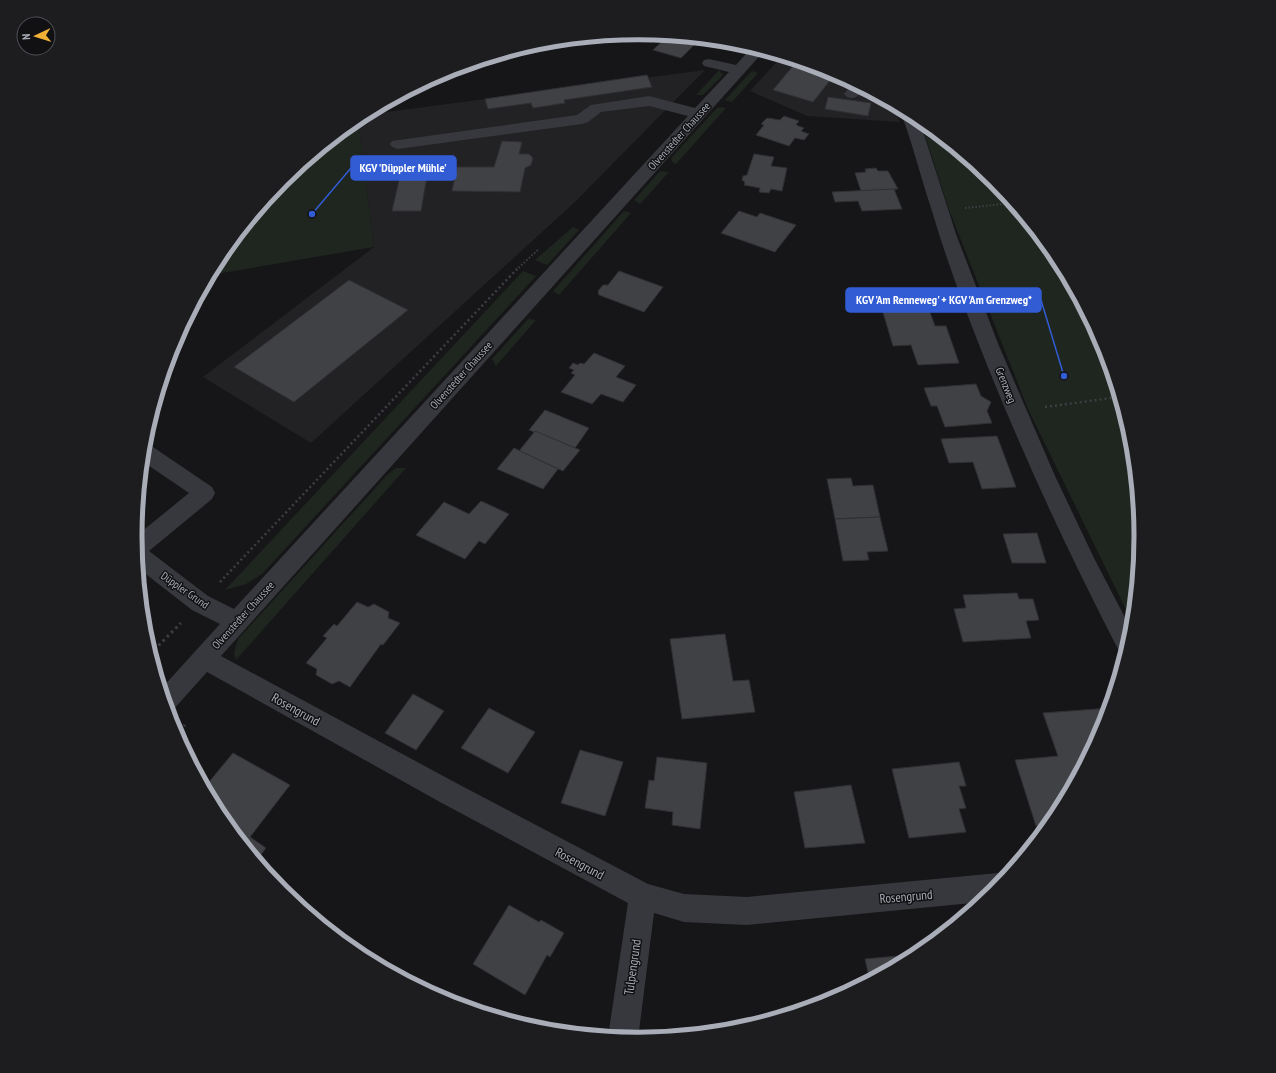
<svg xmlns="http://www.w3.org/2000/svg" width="1276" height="1073" font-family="'PT Sans Narrow',sans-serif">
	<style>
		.built { fill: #222225 }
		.green { fill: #1e261f }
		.building { fill: #404145; stroke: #303034 }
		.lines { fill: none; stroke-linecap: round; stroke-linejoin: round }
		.path-far2 { stroke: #3d3f44; stroke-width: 2; stroke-dasharray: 1.5 2; stroke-linecap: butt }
		.path-far1 { stroke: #3d3f44; stroke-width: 2.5; stroke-dasharray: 2 3; stroke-linecap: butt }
		.path { stroke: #3d3f44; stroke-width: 3; stroke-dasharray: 2.5 3.5; stroke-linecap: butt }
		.minor { fill: #37383d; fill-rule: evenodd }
		.labels { text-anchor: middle; stroke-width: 3; stroke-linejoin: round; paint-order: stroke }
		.street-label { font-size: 11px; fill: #a8adb8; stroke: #111113 }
		.near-street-label { font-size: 13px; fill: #a8adb8; stroke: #111113 }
		.rim { fill: none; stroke: #a8adb8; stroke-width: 5 }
		.leader { fill: none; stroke: #325cd3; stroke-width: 1.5 }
		.callout-dot { fill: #325cd3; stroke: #111113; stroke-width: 1.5 }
		.callout { fill: #325cd3; stroke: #325cd3; stroke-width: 1.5 }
		.callout-label { font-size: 12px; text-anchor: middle; font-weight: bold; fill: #fff }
	</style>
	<rect width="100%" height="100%" fill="#161618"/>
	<!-- built -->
	<g class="built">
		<path d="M782 56 831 71 891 104 900 122 807 116 750 91Z"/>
		<path d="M705 70 575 202 311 443 203 377 374 247 358 118 364 115Z"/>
	</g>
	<!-- green -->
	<g class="green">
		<path d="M719 70 723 75 703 95H696Z"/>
		<path d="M752 71 758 73 732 102 725 100Z"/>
		<path d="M721 107 726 108 676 164 672 162 671 158 717 108Z"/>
		<path d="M358 118 374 247 210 275 219 257 282 180Z"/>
		<path d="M927 125 994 181 1057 257 1103 344 1132 439 1141 537 1133 624 1028 409 949 210 922 126Z"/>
		<path d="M660 171 669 172 640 204 634 200Z"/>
		<path d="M624 211 631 213 559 295 553 291Z"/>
		<path d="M573 227 579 230 547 265 535 260Z"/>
		<path d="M523 271 536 276 262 574 246 584 225 590Z"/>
		<path d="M528 319 536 320 496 366 492 359Z"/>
		<path d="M396 468H406L236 660 234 653 238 639 388 474Z"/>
	</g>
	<!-- building -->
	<g class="building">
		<path d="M668 36 694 38 699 40 681 58 653 50Z"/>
		<path d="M797 61 835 74 813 102 773 90Z"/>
		<path d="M647 75 652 87 564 100 565 103 533 108 531 103 488 109 485 99Z"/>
		<path d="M828 97 871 103 868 116 825 109Z"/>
		<path d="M784 116 799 121 796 125 804 128 801 131 809 134 804 140 795 138 789 146 756 135 764 125 761 124 767 118 780 120Z"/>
		<path d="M502 141 522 142 519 154H529L533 158 531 165 525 168 520 192 452 191 457 167H494Z"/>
		<path d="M754 154 774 157 771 166 787 168 782 191 771 189 769 193 759 192 760 188 744 185 745 182 742 180 743 176 747 175Z"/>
		<path d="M876 168 878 171H888L898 189 861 191 855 173 866 172 865 169Z"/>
		<path d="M400 176H427L421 211H392Z"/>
		<path d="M894 189 902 209 862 211 858 201 835 202 832 192Z"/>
		<path d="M739 211 757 217 760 213 796 225 775 252 721 233Z"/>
		<path d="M619 271 663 287 644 312 599 295 598 291 603 285H608Z"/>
		<path d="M349 280 408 310 294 402 234 367Z"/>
		<path d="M928 307 935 326H946L959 363 918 365 911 345 893 346 882 309Z"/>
		<path d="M594 353 625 366 616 377 636 385 623 402 601 394 592 404 561 392 575 375 571 373 574 370 569 368 573 363 578 365 580 363 584 364Z"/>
		<path d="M976 384 981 396 991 402 987 411 992 423 945 427 937 406H931L924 388Z"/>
		<path d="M545 410 589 428 575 448 529 430Z"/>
		<path d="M535 431 580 450 563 471 519 451Z"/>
		<path d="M997 436 1016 487 982 489 973 462 949 463 941 439Z"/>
		<path d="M514 448 558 469 543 489 497 469Z"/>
		<path d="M851 478 853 486 873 485 880 517 835 519 827 479Z"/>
		<path d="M481 501 509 514 485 544 479 541 465 559 416 535 444 502 469 514Z"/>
		<path d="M880 517 888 551 867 552 869 560 843 561 835 519Z"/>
		<path d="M1037 533 1046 563H1012L1003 534Z"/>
		<path d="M1017 593 1019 599H1033L1039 620 1026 621 1031 638 963 642 954 609 966 608 963 595Z"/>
		<path d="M357 602 368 607 374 604 389 612 388 618 400 623 383 645 381 644 350 687 339 681 332 684 316 675 317 669 306 663 327 638 323 636 334 624 337 626Z"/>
		<path d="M725 634 733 681 749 680 755 712 682 719 670 639Z"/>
		<path d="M413 694 444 711 416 750 385 733Z"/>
		<path d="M489 708 535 732 508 773 461 748Z"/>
		<path d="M1110 708 1103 729 1057 816 1049 825 1036 826 1015 760 1058 756 1043 713Z"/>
		<path d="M580 750 623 762 605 816 561 803Z"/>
		<path d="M233 753 290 785 250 837 266 848 256 861 219 816 204 788Z"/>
		<path d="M657 757 707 763 700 829 672 825 673 812 645 808 649 780 654 781Z"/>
		<path d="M959 762 966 786H959L966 808 959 809 966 832 909 838 892 769Z"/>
		<path d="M851 785 865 843 805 848 794 792Z"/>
		<path d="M509 905 539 922 541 920 564 933 550 957 547 955 525 995 473 964Z"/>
		<path d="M919 954 918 955 870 981 865 959Z"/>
	</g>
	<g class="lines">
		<!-- path-far2 -->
		<g class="path-far2">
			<path d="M965 208 1013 203"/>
			<path d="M516 270 539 249"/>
		</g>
		<!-- path-far1 -->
		<g class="path-far1">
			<path d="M1045 407 1119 397"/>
			<path d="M220 582 517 269"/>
		</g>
		<!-- path -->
		<g class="path">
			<path d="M150 654 181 623"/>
			<path d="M176 735 185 725"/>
		</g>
		<!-- minor -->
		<g class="minor">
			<path d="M752 47 764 51 221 656 458 784 648 884 684 894 747 897 998 873 1007 877 994 893 982 902 747 925 684 922 654 913 638 1039 608 1037 628 903 440 802 207 672 173 710 168 712 161 689 220 624 192 610 138 568 135 537 189 493 142 461 144 443 150 445 212 487 215 493 212 499 149 551 208 596 234 609 688 116 649 106 601 112 588 122 582 124 398 149 392 147 390 144 392 141 577 115 591 105 649 96 695 108 729 72 704 66 702 63 704 60 709 59 736 65Z"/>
			<path d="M853 83 864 89C858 96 856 100 847 97L844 94Z"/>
			<path d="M903 110 919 119 956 234 999 346 1055 476 1095 560 1132 631 1126 655 1120 653C1061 539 1008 423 963 303 952 273 941 242 932 211 921 178 913 145 901 113Z"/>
		</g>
	</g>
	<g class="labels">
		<!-- street labels -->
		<g class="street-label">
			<text transform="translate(679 136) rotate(-48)" y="4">Olvenstedter Chaussee</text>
			<text transform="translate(461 375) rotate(-48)" y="4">Olvenstedter Chaussee</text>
			<text transform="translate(1006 385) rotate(68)" y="4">Grenzweg</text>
			<text transform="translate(185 590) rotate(35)" y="4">Düppler Grund</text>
			<text transform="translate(243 615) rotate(-48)" y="4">Olvenstedter Chaussee</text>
		</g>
		<!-- near-street labels -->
		<g class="near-street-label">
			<text transform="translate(296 709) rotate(29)" y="5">Rosengrund</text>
			<text transform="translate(580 863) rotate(28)" y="5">Rosengrund</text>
			<text transform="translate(906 896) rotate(-5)" y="5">Rosengrund</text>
			<text transform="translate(632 967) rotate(-82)" y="5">Tulpengrund</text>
		</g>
	</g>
	<!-- crop -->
	<path d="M0 0H1276V1073H0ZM142 536a496 496 0 1 1 992 0a496 496 0 1 1-992 0Z" fill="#1d1d20" fill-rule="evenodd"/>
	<path class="rim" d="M142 536a496 496 0 1 1 992 0a496 496 0 1 1-992 0Z"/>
	<!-- callouts -->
	<path class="leader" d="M312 214L351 168M1064 376L1041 300"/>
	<g class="callout-dot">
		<circle cx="312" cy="214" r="4"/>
		<circle cx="1064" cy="376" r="4"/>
	</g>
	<g class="callout">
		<rect x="351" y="156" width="105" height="24" rx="4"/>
		<rect x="846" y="288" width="195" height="24" rx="4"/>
	</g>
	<g class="callout-label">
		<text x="403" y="172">KGV 'Düppler Mühle'</text>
		<text x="944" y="304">KGV 'Am Renneweg' + KGV 'Am Grenzweg*</text>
	</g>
	<!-- north arrow -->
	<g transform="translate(36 36) rotate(266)"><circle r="19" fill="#111113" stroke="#4d4f55"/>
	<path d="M0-3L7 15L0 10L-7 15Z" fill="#f2b134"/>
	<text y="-6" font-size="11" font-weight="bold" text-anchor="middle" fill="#a8adb8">N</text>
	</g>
</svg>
